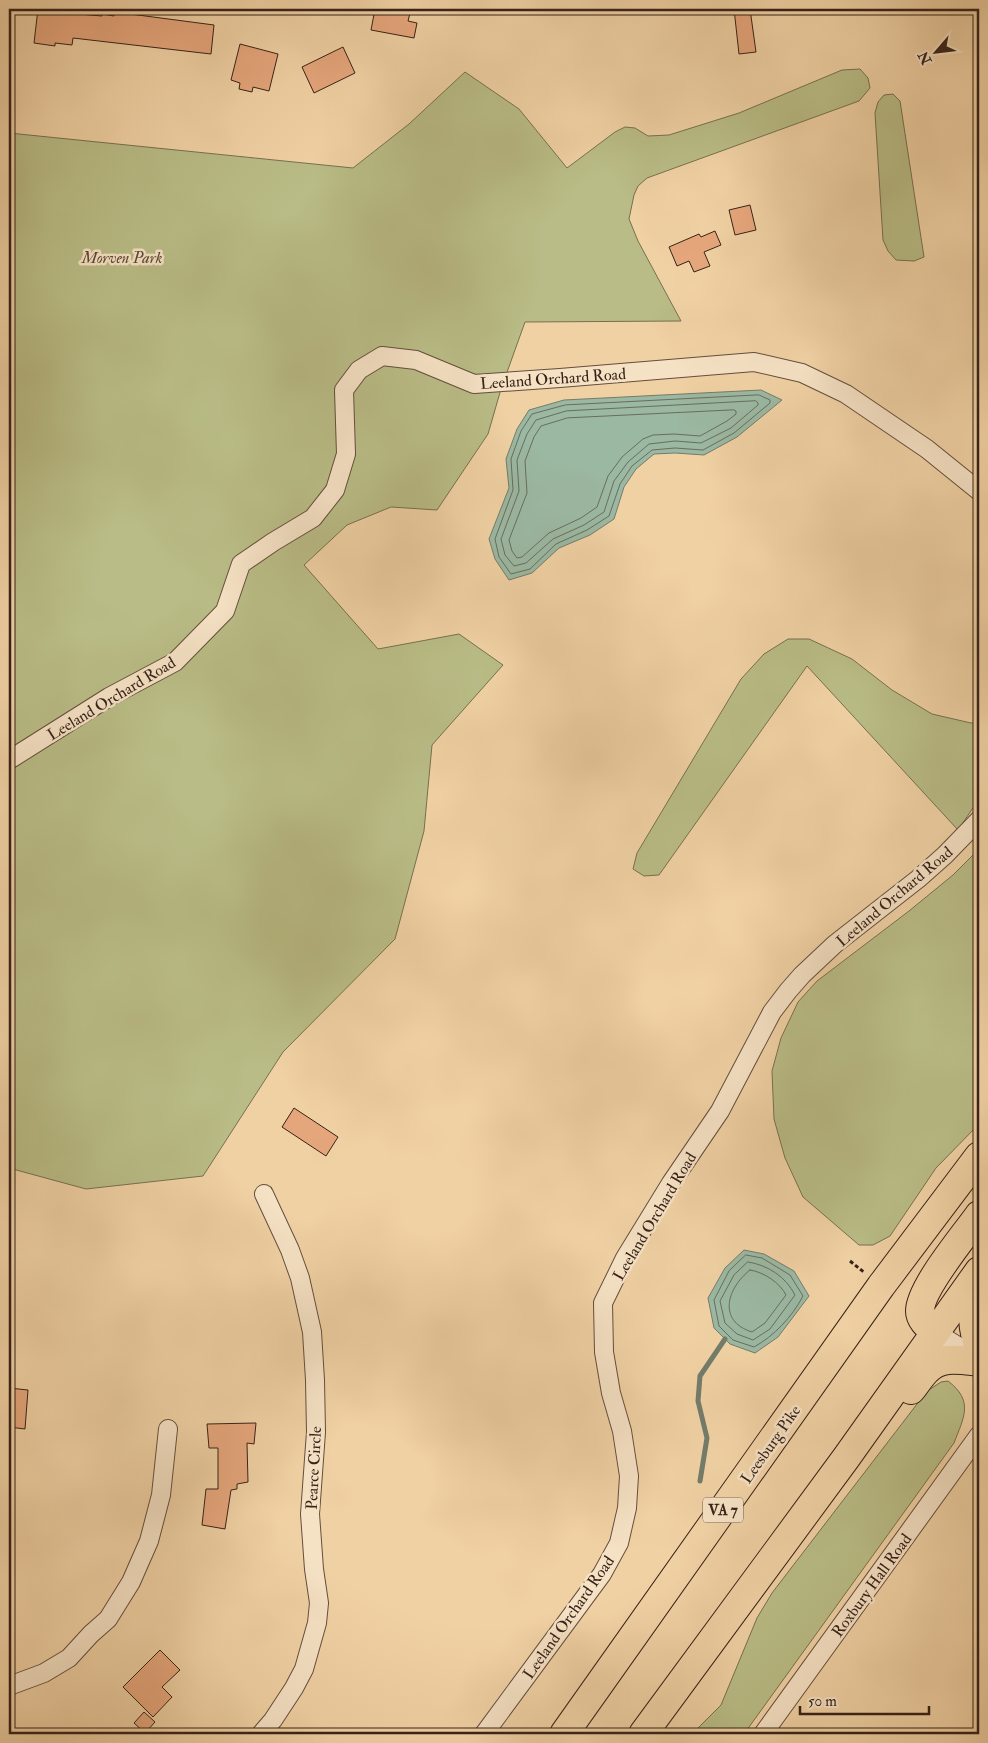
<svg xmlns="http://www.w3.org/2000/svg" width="988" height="1743" font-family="'IM FELL Double Pica',serif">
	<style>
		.green { fill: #b9bc86; stroke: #786f50 }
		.water { fill: #9bb8a2; stroke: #737c6b }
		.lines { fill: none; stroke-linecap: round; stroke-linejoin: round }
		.shore { stroke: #696d5e; stroke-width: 1 }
		.stream { stroke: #737c6b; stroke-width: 5 }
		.building { fill: #e6a67c; stroke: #372219 }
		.street-casing { stroke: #654e3c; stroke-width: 20 }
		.highway-casing { stroke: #372219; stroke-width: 30 }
		.path { stroke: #372219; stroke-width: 3; stroke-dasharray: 4 2.5; stroke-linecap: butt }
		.street { stroke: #f5e1c4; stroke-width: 18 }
		.highway { stroke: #f0d1a4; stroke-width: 28 }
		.labels { text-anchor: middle; stroke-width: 5; stroke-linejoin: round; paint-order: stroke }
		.shield { fill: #f5e1c4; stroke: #705b4c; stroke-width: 1 }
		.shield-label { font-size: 15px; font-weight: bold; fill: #372219 }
		.park-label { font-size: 16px; font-style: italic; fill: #584834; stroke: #f5e1c4 }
		.street-label { font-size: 16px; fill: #372219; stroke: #f5e1c4 }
	</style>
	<rect width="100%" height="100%" fill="#f0d1a4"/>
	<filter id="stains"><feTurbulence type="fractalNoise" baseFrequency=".004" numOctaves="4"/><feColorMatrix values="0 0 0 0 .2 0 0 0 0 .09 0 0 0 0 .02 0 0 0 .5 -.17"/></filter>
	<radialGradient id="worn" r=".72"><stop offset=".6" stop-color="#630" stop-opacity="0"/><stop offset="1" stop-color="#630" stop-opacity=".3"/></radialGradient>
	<!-- green -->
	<g class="green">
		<path d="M860 69 868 78 870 88 859 101 647 178 638 186 634 195 629 219 638 241 681 321 525 322 501 389 488 434 437 510 391 507 347 525 304 565 378 649 459 634 503 665 432 745 424 831 395 939 283 1052 203 1176 86 1189 9 1168V133L353 168 409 124 465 72 519 109 567 168 615 132 625 127 635 128 648 136 669 135 739 113 842 70Z"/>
		<path d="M893 94 900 101 924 257 914 261 896 260 888 251 883 240 875 113 878 102 884 95Z"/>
		<path d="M788 639H809L852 659 892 690 932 714 971 723H979V799L958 830 807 666 659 875 644 876 633 869 637 853 741 679 764 654Z"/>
		<path d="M979 849V1124L936 1168 890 1236 873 1245H859L803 1197 785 1158 774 1119 772 1071 781 1038 798 1002 817 981 909 911 953 875Z"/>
		<path d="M948 1381C974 1401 964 1417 954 1443L744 1734H692L721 1705 757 1618 772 1593 927 1391 941 1382Z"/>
	</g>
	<!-- water -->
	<g class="water">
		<path d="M761 390 782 400 737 437 704 455 675 453 654 454 636 469 624 487 614 519 590 535 559 548 532 573 509 580 495 559 489 539 509 488 506 459 517 429 529 410 564 400Z"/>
		<path d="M744 1250 764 1254 794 1271 809 1296 778 1337 755 1353 730 1344 714 1328 708 1298 725 1268Z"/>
	</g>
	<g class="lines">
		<!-- shore -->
		<g class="shore">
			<path d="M759 395 770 400V403L734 433 703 450 675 448 652 450 632 466 620 484 609 516 587 530 556 544 530 569 511 574 499 557 495 539 513 490 511 459 521 431 532 414 565 405Z"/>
			<path d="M756 401 758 403V405L731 428 701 443 675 441 649 444 628 462 614 481 604 512 584 525 553 539 526 563 514 566 505 555 501 539 519 491 517 460 527 434 536 420 566 411Z"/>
			<path d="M734 410 736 411V414L727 421 700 436 674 434 653 435 643 439 622 457 608 476 597 507 581 518 549 533 522 557 517 558 512 551 509 540 527 493 525 461 534 437 541 426 567 418Z"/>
			<path d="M746 1255 762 1258 790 1275 803 1296C792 1317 774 1336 754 1347L733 1340 719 1326 714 1300 729 1271Z"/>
			<path d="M748 1262C768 1265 786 1277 795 1295L770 1329 753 1340 737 1334 725 1323 720 1301 734 1275Z"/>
			<path d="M750 1270C764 1272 780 1283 786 1295L765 1323 752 1332C717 1321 727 1288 750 1270Z"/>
		</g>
		<!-- stream -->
		<path class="stream" d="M700 1481 707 1438 698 1401 700 1376 725 1339"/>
	</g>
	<!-- building -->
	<g class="building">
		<path d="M38 9 51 11 52 9H67V13L102 16V14L114 16 115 12 214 25 211 54 73 38 72 45 55 43V46L34 43Z"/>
		<path d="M375 9H411L408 21 417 23 414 38 371 30Z"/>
		<path d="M734 9H750L756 52 739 54Z"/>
		<path d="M240 44 278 54 269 91 253 87 252 92 239 89 240 83 231 80Z"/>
		<path d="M343 47 355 73 314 93 302 67Z"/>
		<path d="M750 205 756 230 735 235 729 210Z"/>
		<path d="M715 231 721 245 704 252 710 266 694 272 689 261 677 266 669 247 699 234 701 237Z"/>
		<path d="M294 1108 338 1137 326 1156 282 1127Z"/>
		<path d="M9 1388 28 1390 25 1429 9 1427Z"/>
		<path d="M256 1423 254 1444 247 1443 248 1482 237 1484V1489L231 1490 225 1529 202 1525 206 1489H218V1448H209L207 1424Z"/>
		<path d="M160 1650 180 1670 162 1687 172 1697 153 1717 123 1687Z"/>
		<path d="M144 1712 155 1722 145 1733 134 1723Z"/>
	</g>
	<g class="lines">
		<!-- street casing -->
		<g class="street-casing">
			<g id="street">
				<path d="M9 760 109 697 175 662 225 611 241 564 273 542 313 518 335 490 346 454 344 390 359 370 382 356 416 360 474 384 560 378 754 362 802 373 846 394 927 449 979 491"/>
				<path d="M935 1332 977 1358"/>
				<path d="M9 1686 44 1673 69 1658 91 1634 108 1619 131 1582 149 1541 161 1495 168 1429"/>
				<path d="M261 1734 273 1720 294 1688 304 1669 317 1623 319 1603 314 1569 310 1514 316 1432 315 1380 312 1332 300 1278 290 1250 264 1194"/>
				<path d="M484 1734 602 1574 619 1543 627 1508 629 1476 622 1431 611 1393 604 1352 603 1303 625 1258 671 1183 720 1111 772 1012 788 991 802 975 835 944 918 879 945 855 979 820"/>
				<path d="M763 1734 979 1435"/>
			</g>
		</g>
		<!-- highway casing -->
		<g class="highway-casing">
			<g id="highway">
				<path d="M979 1296C970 1315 973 1329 979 1348"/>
				<path d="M935 1332C928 1326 920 1320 920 1311 920 1288 965 1235 979 1215"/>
				<path d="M911 1390C916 1384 920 1377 926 1371 940 1355 961 1360 979 1362"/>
				<path d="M564 1734 881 1286 979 1156"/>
				<path d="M643 1734 846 1458 979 1271"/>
			</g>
		</g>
		<!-- path -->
		<path class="path" d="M850 1261 865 1273"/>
		<!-- street -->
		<use href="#street" class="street"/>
		<!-- highway -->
		<use href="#highway" class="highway"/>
	</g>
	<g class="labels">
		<!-- shield labels -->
		<rect class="shield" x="703" y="1497.5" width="40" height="25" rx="4"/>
		<g class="shield-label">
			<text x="723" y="1515">VA 7</text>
		</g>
		<!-- park labels -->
		<g class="park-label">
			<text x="122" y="263">Morven Park</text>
		</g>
		<!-- street labels -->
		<g class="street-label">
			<text transform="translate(553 378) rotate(-4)" y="6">Leeland Orchard Road</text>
			<text transform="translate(111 698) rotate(-31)" y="6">Leeland Orchard Road</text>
			<text transform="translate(894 896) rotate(-40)" y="6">Leeland Orchard Road</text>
			<text transform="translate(654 1216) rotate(-59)" y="6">Leeland Orchard Road</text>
			<text transform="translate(770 1444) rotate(-55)" y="6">Leesburg Pike</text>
			<text transform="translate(313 1468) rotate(-87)" y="6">Pearce Circle</text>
			<text transform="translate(871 1585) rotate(-54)" y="6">Roxbury Hall Road</text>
			<text transform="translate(568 1617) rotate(-55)" y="6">Leeland Orchard Road</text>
		</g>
	</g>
	<!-- margin -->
	<rect width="988" height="1743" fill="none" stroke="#f0d1a4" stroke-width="30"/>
	<rect x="10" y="10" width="968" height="1723" fill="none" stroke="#372219" stroke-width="2.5"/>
	<rect x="15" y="15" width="958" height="1713" fill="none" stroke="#372219"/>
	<!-- north arrow -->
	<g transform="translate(936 52) rotate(242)" stroke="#f5e1c4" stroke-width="4" paint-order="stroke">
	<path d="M0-4L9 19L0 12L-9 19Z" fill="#372219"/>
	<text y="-8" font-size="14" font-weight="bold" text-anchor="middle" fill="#372219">N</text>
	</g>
	<!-- scale -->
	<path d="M800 1706v8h129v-8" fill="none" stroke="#372219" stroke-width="2.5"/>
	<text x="808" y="1706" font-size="15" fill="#372219" stroke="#f5e1c4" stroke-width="4" paint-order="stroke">50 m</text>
	<rect width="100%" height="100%" filter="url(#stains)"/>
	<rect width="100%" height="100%" fill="url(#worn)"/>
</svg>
